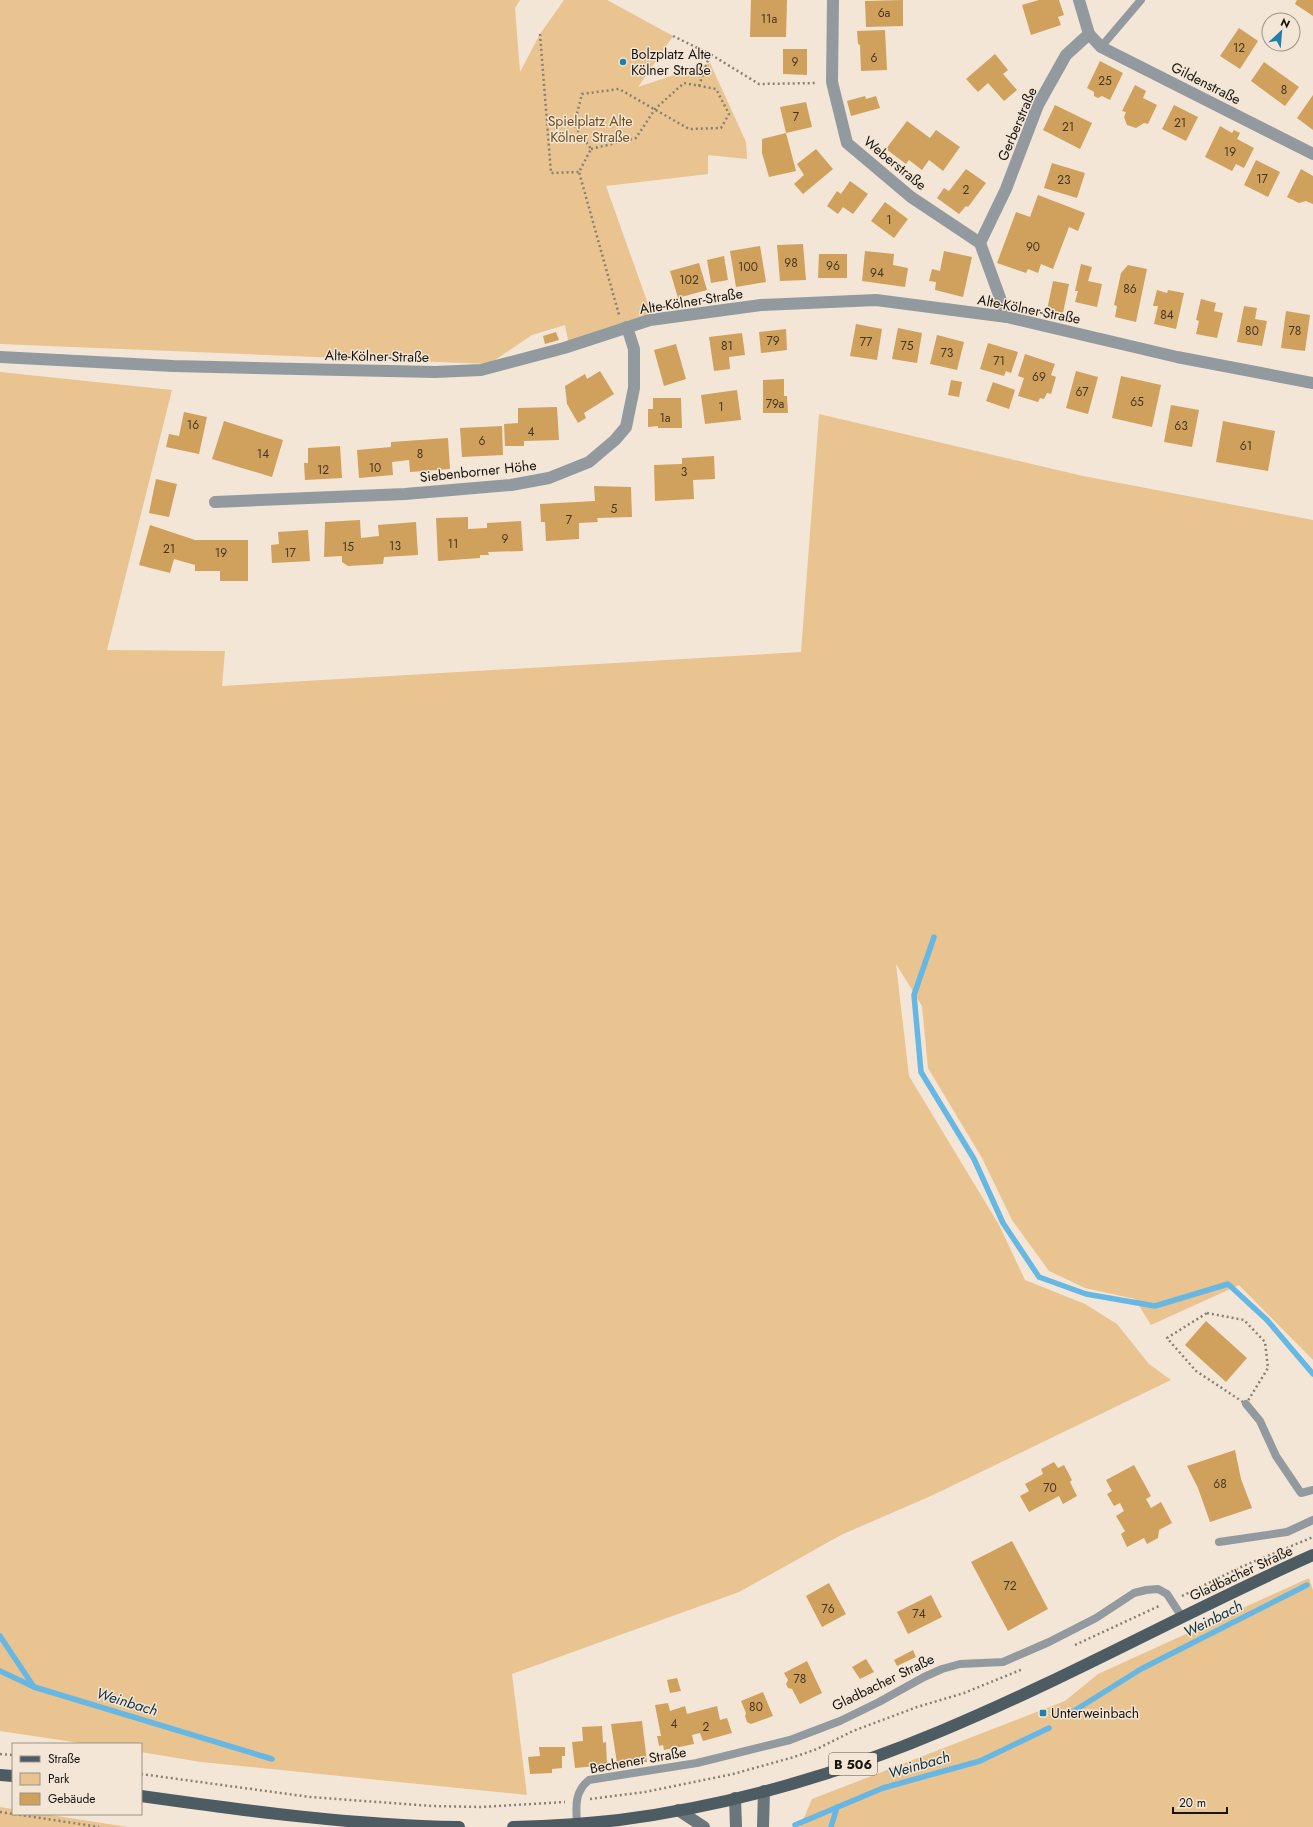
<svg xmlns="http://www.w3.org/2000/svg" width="1313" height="1827" font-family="Jost,sans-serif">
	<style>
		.green { fill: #e9c390 }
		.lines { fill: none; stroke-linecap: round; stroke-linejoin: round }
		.stream { stroke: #66b7e4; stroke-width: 5.5 }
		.building { fill: #d0a05d }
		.path { stroke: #898075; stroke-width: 2.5; stroke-dasharray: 2 3; stroke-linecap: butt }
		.lane { stroke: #929a9f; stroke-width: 8 }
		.street { stroke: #929a9f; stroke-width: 12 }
		.secondary { stroke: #6a757c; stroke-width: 12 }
		.primary { stroke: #4d5b63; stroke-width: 12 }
		.poi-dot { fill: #217fac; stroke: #f3e6d6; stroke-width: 1.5 }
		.labels { text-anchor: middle; stroke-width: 3; stroke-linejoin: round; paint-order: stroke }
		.number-label { font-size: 12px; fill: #453621 }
		.shield { fill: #f3e6d6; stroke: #595249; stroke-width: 1 }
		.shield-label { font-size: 13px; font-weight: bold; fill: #17130d }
		.poi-label { font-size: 14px; fill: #17130d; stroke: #f3e6d6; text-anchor: start }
		.street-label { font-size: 14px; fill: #17130d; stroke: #f3e6d6 }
		.park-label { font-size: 14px; fill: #6d4c19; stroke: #f3e6d6 }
		.water-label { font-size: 15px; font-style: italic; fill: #0d3245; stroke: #f3e6d6 }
	</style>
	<rect width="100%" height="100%" fill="#f3e6d6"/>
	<!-- green -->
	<g class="green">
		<path d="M0 0H520L515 8 520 72 540 34 564 0H607L673 36 638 87 710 63 746 142 747 159 708 155V174L606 186 653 318 569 345 565 325 532 335 489 364 0 344Z"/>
		<path d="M0 372 172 390 107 650 225 651 222 686 801 652 819 414 1083 476 1313 520V1360L1239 1285 1151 1325 1135 1299 1085 1288 1049 1271 1012 1220 982 1158 928 1068 922 1006 896 964 909 1076 999 1225 1025 1280 1085 1304 1117 1324 1149 1364 1171 1380 933 1495 841 1535 739 1592 512 1674 527 1795 201 1762 141 1752V1744H87L0 1731Z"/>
		<path d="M1309 1578 1313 1590V1827H800L812 1799 1065 1701 1098 1674Z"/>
		<path d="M0 1807 13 1809V1814H44L128 1827H0Z"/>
	</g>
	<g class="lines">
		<!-- stream -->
		<g class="stream">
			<path d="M934 937 914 995 921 1072 974 1159 1003 1223 1039 1277 1086 1294 1155 1306 1228 1284 1267 1320 1313 1374"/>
			<path d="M0 1636 34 1687 272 1759"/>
			<path d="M0 1671 34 1687"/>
			<path d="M1069 1714 1141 1669 1307 1585"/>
			<path d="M795 1825 883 1788 980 1761 1049 1728"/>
			<path d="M831 1827 837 1807"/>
		</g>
	</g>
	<!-- building -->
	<g class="building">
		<path d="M751 0H787L786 37H750Z"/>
		<path d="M903 0V26L866 27 865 1Z"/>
		<path d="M1039 0H1059L1064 15 1058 17 1061 25 1031 35 1022 5Z"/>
		<path d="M1297 0H1313V16L1295 4Z"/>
		<path d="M1239 28 1258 41 1240 69 1220 56Z"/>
		<path d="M885 30 887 70 861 71 860 45 858 44 857 31Z"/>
		<path d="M783 49H807V75L783 74Z"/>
		<path d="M995 54 1008 70 1003 74 1017 90 1004 101 988 83 978 92 966 79Z"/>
		<path d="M1100 61 1123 73 1110 100 1102 96 1098 98 1094 96V92L1087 88Z"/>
		<path d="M1264 62 1299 87 1285 106 1251 81Z"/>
		<path d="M1135 85 1146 91 1143 98 1157 105 1148 124 1144 123 1136 128 1127 125 1124 117 1126 112 1122 111Z"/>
		<path d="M1313 95V130L1297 118Z"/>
		<path d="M865 96 866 99 876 96 880 108 851 116 847 101Z"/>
		<path d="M806 102 812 127 786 133 780 107Z"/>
		<path d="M1055 105 1092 123 1080 149 1043 130Z"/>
		<path d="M1174 105 1198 117 1186 141 1162 129Z"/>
		<path d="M907 121 930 138 936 130 960 147 943 171 929 160 922 170 909 160 906 164 886 149Z"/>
		<path d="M1220 126 1232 133 1234 130 1240 133 1237 139 1254 148 1244 168 1236 164 1232 171 1205 157Z"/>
		<path d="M786 133 796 171 769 177 762 153V139Z"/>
		<path d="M816 149 833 169 803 194 794 184 804 175 797 164Z"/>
		<path d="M1256 160 1280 172 1268 197 1244 185Z"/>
		<path d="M1052 163 1085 173 1077 198 1044 188Z"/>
		<path d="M966 169 986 183 968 207 966 206 959 214 937 198 944 188 949 191Z"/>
		<path d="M1301 169 1313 176V204L1306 201 1299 203 1287 197Z"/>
		<path d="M850 181 868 194 853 214 843 207 838 214 827 206 837 191 841 194Z"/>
		<path d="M1038 195 1085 213 1078 231 1069 227 1053 269 1041 264 1038 273 1028 269 1026 273 997 263 1016 212 1030 217Z"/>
		<path d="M885 202 908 219 894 238 871 221Z"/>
		<path d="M803 244 806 280 780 281 777 245Z"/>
		<path d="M760 246 766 282 736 287 730 251Z"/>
		<path d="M865 251 894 254 893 265 908 268 905 287 862 281Z"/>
		<path d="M944 251 972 257 963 297 935 290 936 282 929 281 932 269 940 271Z"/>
		<path d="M819 254H847V278H818Z"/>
		<path d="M724 256 728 280 711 283 707 260Z"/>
		<path d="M699 263 707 290 678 298 670 271Z"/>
		<path d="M1081 264 1092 267 1088 281 1102 284 1097 307 1075 302 1078 291H1075Z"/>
		<path d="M1128 265 1147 269 1136 322 1115 317 1117 306 1114 305 1121 273Z"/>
		<path d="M1053 281 1069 284 1063 313 1047 310Z"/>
		<path d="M1157 290 1167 293 1168 290 1184 293 1176 329 1154 324 1158 306H1153Z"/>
		<path d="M1201 299 1216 303 1214 311 1223 313 1217 338 1196 334 1199 321 1196 320Z"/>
		<path d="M1244 306 1257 308 1255 319 1267 321 1262 346 1237 342Z"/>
		<path d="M1286 311 1310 315 1305 351 1281 348Z"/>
		<path d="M856 324 882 329 877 360 850 356Z"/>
		<path d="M898 328 922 333 917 363 892 359Z"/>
		<path d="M786 329 787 350 761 353 759 332Z"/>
		<path d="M556 332 559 340 545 344 543 336Z"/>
		<path d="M742 333 745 355 729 357 730 369 714 371 709 337Z"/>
		<path d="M937 335 964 342 957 370 930 364Z"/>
		<path d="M988 343 1018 352 1011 373 1006 371 1004 376 980 369Z"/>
		<path d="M676 344 686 379 664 386 654 350Z"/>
		<path d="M1025 354 1055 364 1051 375 1056 377 1051 394 1047 393 1044 399 1040 398 1038 402 1018 396 1024 378 1018 376Z"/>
		<path d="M600 371 614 394 584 413 586 418 578 423 567 404 565 386 585 374 587 379Z"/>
		<path d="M1076 371 1098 377 1088 414 1066 408Z"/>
		<path d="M1121 376 1161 385 1152 427 1112 418Z"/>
		<path d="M784 379V396H787L788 413H763V380Z"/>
		<path d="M951 380 962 382 959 397 948 395Z"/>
		<path d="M993 382 1015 390 1009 409 986 401Z"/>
		<path d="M737 390 741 420 705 424 701 395Z"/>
		<path d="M653 398H681L682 428H658V426L648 427V409H653Z"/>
		<path d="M1171 405 1199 410 1192 447 1164 442Z"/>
		<path d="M557 407 559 440 524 441V446H505L504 424 518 423V408Z"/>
		<path d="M184 412 207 417 199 454 166 447 169 434 179 436Z"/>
		<path d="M224 421 283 440 272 477 212 459Z"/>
		<path d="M1223 421 1275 431 1268 471 1216 462Z"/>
		<path d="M502 426 503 455 462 457 460 428Z"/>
		<path d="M448 438 450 469 410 472 409 460 392 462 393 475 359 478 357 450 391 447V442Z"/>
		<path d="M340 446 342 478 305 480 304 463H308V448Z"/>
		<path d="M714 456 715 479 693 480 694 499 655 501 654 465 682 464V458Z"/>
		<path d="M156 479 177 484 169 517 149 513Z"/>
		<path d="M594 486 631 487 632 517 597 518 598 522 579 523V539L546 541 545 522H541L540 504 595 501Z"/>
		<path d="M468 517V529L487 528V523L521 521 523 551 488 552 489 555H480V558L438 561 436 518Z"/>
		<path d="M360 520 361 538 379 536 378 525 416 522 418 555 384 557 383 564 348 566 342 562V556L324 557 325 522Z"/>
		<path d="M150 525 195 540H248V581H220V571H195V565L174 559 170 573 139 565Z"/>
		<path d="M308 530 310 561 272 563 271 545 279 544 278 532Z"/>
		<path d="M1206 1321 1247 1358 1226 1382 1185 1345Z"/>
		<path d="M1235 1450 1241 1479 1252 1508 1210 1522 1198 1488 1187 1466Z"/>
		<path d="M1054 1462 1058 1468 1064 1465 1072 1480 1070 1482 1077 1496 1063 1504 1059 1496 1029 1512 1020 1496 1029 1491 1025 1484 1043 1474 1041 1469Z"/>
		<path d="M1134 1465 1151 1496 1146 1499 1151 1508 1161 1502 1172 1523 1159 1530 1158 1538 1147 1544 1144 1538 1127 1547 1121 1534 1125 1531 1116 1516 1124 1511 1120 1503 1114 1506 1107 1494 1112 1491 1106 1480Z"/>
		<path d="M1012 1541 1048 1609 1008 1631 971 1562Z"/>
		<path d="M829 1583 846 1614 822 1627 806 1596Z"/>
		<path d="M931 1595 942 1617 908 1634 897 1612Z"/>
		<path d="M913 1650 916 1657 897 1666 894 1660Z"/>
		<path d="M866 1659 874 1672 860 1679 852 1667Z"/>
		<path d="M807 1661 822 1693 800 1704 792 1689 788 1688 786 1684 788 1680 784 1673Z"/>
		<path d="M677 1678 681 1691 670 1693 667 1680Z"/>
		<path d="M763 1692 773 1716 751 1724 747 1722 745 1716 746 1713 741 1701Z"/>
		<path d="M668 1703 670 1711 685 1706 687 1714 717 1706 720 1720 727 1718 732 1733 703 1741 700 1733 692 1735 694 1744 664 1750 663 1745 659 1746 657 1736H661L655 1705Z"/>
		<path d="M642 1721 647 1762 617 1763 611 1724Z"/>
		<path d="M602 1726 603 1743 606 1742 607 1765 575 1768 572 1742 583 1741 582 1727Z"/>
		<path d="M539 1747H565V1756H562V1768L552 1769V1773L530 1774 528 1757 540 1756Z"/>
	</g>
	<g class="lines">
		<!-- path -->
		<g class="path">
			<path d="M540 34 551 173 579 172"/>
			<path d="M673 36 710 54"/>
			<path d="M699 86 710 54 759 84 817 83"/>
			<path d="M591 149 636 138 655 109 684 83 716 89 729 114 721 128 689 129 619 89 582 94 574 125 591 149 579 172 619 315"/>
			<path d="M1207 1313 1244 1320 1265 1342 1268 1368 1246 1404 1196 1371 1167 1338Z"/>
			<path d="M1182 1596 1241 1567 1313 1537"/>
			<path d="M1075 1645 1159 1606"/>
			<path d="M0 1754 13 1755"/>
			<path d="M141 1774 310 1797 432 1806 481 1807 565 1802"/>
			<path d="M590 1799 645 1792 733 1774 794 1757 817 1749 853 1731 917 1707 964 1693 1023 1669"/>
			<path d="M0 1812 13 1814"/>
			<path d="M14 1814 99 1827"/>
		</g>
		<!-- lane -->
		<g class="lane">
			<path d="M1101 47 1141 0"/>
			<path d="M1246 1404 1260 1421 1276 1456 1301 1493 1313 1490"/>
			<path d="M1219 1542 1287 1532 1313 1520"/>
			<path d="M577 1824C576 1807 574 1792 589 1780L697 1763 790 1740 840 1721 879 1702 924 1677 942 1669 960 1664 1003 1662 1049 1642 1096 1618 1134 1593 1146 1590 1158 1589 1167 1594 1182 1617"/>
		</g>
		<!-- street -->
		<g class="street">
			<path d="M833 0 832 82 847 143 911 197 980 243 1007 317"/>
			<path d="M1089 34 1101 47 1313 154"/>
			<path d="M980 243 1006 189 1038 105 1066 55 1089 34 1079 0"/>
			<path d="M0 357 173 366 342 370 435 372 481 370 564 348 650 320 761 305 876 300 1007 317 1177 357 1313 383"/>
			<path d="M215 502 405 494 511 485 549 478 589 462 615 440 626 427 634 388V349L627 327"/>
		</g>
		<!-- secondary -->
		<g class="secondary">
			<path d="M735 1798 736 1827"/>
			<path d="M678 1810 704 1827"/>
			<path d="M763 1827 764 1791"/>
		</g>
		<!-- primary -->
		<g class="primary">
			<path d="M0 1775 13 1776"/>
			<path d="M141 1796C247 1811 352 1825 459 1827"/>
			<path d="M513 1827C548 1826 584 1824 619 1820 729 1806 839 1774 941 1731 1068 1678 1187 1611 1313 1555"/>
		</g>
	</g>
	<!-- markers -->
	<g class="poi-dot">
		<circle cx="623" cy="62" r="4"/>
		<rect x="1039" y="1709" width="8" height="8" rx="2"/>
	</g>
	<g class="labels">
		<!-- number labels -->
		<g class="number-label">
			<text x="884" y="17">6a</text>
			<text x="769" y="23">11a</text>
			<text x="1239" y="52">12</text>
			<text x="874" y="62">6</text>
			<text x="795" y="66">9</text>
			<text x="1105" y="85">25</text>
			<text x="1284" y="94">8</text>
			<text x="796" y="121">7</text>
			<text x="1180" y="127">21</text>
			<text x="1068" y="131">21</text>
			<text x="1230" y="156">19</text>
			<text x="1262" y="183">17</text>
			<text x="1064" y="184">23</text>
			<text x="966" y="194">2</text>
			<text x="889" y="224">1</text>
			<text x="1033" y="251">90</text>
			<text x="791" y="267">98</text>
			<text x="833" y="270">96</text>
			<text x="748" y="271">100</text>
			<text x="877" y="277">94</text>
			<text x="689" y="284">102</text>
			<text x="1130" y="293">86</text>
			<text x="1167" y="319">84</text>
			<text x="1252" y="335">80</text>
			<text x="1295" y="335">78</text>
			<text x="773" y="345">79</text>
			<text x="866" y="346">77</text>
			<text x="727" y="350">81</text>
			<text x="907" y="350">75</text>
			<text x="947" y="357">73</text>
			<text x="999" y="365">71</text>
			<text x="1039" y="381">69</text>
			<text x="1082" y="396">67</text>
			<text x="1137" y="406">65</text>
			<text x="775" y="408">79a</text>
			<text x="721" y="411">1</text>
			<text x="665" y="422">1a</text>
			<text x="193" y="429">16</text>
			<text x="1181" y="430">63</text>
			<text x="531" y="436">4</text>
			<text x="482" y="445">6</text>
			<text x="1246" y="450">61</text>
			<text x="263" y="458">14</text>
			<text x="420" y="458">8</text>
			<text x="375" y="472">10</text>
			<text x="323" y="474">12</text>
			<text x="684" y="476">3</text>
			<text x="614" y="513">5</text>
			<text x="569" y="524">7</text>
			<text x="505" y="543">9</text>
			<text x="453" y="548">11</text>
			<text x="395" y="550">13</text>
			<text x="348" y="551">15</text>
			<text x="169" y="553">21</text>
			<text x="221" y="557">19</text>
			<text x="290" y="557">17</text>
			<text x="1220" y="1488">68</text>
			<text x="1050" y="1492">70</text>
			<text x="1010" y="1590">72</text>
			<text x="828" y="1613">76</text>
			<text x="919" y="1618">74</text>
			<text x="800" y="1683">78</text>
			<text x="756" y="1711">80</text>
			<text x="674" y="1728">4</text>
			<text x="706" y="1731">2</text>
		</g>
		<!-- shield labels -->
		<rect class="shield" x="829" y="1753" width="48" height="22" rx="3"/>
		<g class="shield-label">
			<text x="853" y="1769">B 506</text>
		</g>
		<!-- poi labels -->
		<g class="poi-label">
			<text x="631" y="59">Bolzplatz Alte<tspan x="631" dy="16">Kölner Straße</tspan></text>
			<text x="1051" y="1718">Unterweinbach</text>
		</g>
		<!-- street labels -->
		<g class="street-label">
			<text transform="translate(1206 83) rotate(27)" y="5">Gildenstraße</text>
			<text transform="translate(1017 124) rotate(-67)" y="5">Gerberstraße</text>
			<text transform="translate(895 163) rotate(39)" y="5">Weberstraße</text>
			<text transform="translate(691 301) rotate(-9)" y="5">Alte-Kölner-Straße</text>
			<text transform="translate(1029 309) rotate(11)" y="5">Alte-Kölner-Straße</text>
			<text transform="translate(377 356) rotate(1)" y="5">Alte-Kölner-Straße</text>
			<text transform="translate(478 471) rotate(-6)" y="5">Siebenborner Höhe</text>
			<text transform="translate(1241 1573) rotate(-25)" y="5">Gladbacher Straße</text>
			<text transform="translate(883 1682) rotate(-26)" y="5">Gladbacher Straße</text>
			<text transform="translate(638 1760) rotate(-10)" y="5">Bechener Straße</text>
		</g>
		<!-- park labels -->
		<g class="park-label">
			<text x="590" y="126">Spielplatz Alte<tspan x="590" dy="16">Kölner Straße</tspan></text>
		</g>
		<!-- water labels -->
		<g class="water-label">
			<text transform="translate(1213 1619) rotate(-27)" y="5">Weinbach</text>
			<text transform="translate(127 1702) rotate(17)" y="5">Weinbach</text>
			<text transform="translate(919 1765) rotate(-16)" y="5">Weinbach</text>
		</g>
	</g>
	<!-- legend -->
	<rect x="12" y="1743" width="130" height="72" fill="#f3e6d6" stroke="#9b9286"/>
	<rect x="20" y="1756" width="20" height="6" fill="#4d5b63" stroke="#9b9286"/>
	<text x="48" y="1763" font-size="12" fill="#17130d">Straße</text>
	<rect x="20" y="1773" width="20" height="12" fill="#e9c390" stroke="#9b9286"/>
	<text x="48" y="1783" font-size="12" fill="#17130d">Park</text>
	<rect x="20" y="1793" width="20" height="12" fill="#d0a05d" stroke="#9b9286"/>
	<text x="48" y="1803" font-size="12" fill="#17130d">Gebäude</text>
	<!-- north arrow -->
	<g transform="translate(1281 32) rotate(26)"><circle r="19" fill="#f3e6d6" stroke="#9b9286"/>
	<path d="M0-3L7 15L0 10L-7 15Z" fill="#217fac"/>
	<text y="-6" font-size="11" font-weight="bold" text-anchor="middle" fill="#17130d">N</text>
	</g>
	<!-- scale -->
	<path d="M1173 1807v6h54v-6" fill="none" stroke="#17130d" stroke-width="2"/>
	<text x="1179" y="1807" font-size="12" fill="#17130d" stroke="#f3e6d6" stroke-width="3" paint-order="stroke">20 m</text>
</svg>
